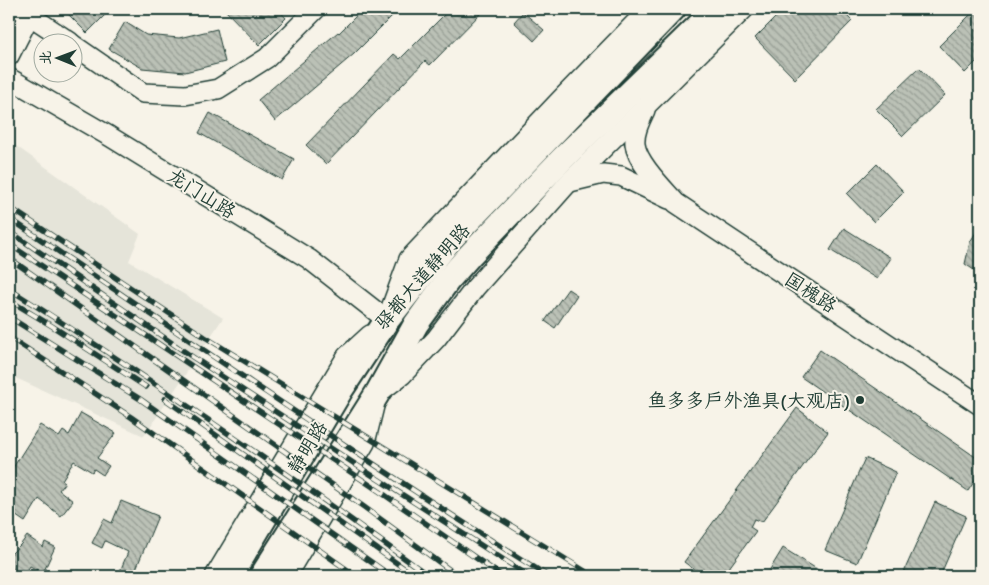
<svg xmlns="http://www.w3.org/2000/svg" width="989" height="585" font-family="Itim,'LXGW WenKai TC',sans-serif">
	<style>
		.built { fill: #e5e4d9 }
		.building { fill: url(#building-back-hatch); stroke: #1f3d34 }
		.lines { fill: none; stroke-linecap: round; stroke-linejoin: round }
		.minor-casing { stroke: #1f3d34; stroke-width: 22 }
		.major-casing { stroke: #1f3d34; stroke-width: 28 }
		.minor { stroke: #f7f3e8; stroke-width: 19 }
		.major { stroke: #f7f3e8; stroke-width: 24 }
		.rail-casing { stroke: #1f3d34; stroke-width: 5.5 }
		.rail { stroke: #f7f3e8; stroke-width: 4; stroke-dasharray: 11; stroke-linecap: butt }
		.poi-dot { fill: #1f3d34; stroke: #f7f3e8; stroke-width: 2 }
		.labels { text-anchor: middle; stroke-width: 4; stroke-linejoin: round; paint-order: stroke }
		.street-label { font-size: 19px; fill: #1f3d34; stroke: #f7f3e8 }
		.poi-label { font-size: 19px; fill: #1f3d34; stroke: #f7f3e8; text-anchor: end }
	</style>
	<defs>
		<pattern id="building-back-hatch" width="6" height="6" patternUnits="userSpaceOnUse" patternTransform="scale(1.25)"><rect width="6" height="6" fill="#bbc1b6"/><path d="M-1 5l2 2M0 0l6 6M5-1l2 2" fill="none" stroke="#979e95"/></pattern>
	</defs>
	<rect width="100%" height="100%" fill="#f7f3e8"/>
	<filter id="ink" filterUnits="userSpaceOnUse"><feTurbulence type="fractalNoise" baseFrequency=".02" numOctaves="2"/><feDisplacementMap in="SourceGraphic" scale="10" xChannelSelector="R" yChannelSelector="G"/><feConvolveMatrix kernelMatrix="1 2 1 2 8 2 1 2 1" color-interpolation-filters="sRGB"/></filter>
	<g filter="url(#ink)">
		<!-- built -->
		<path class="built" d="M9 141 140 234 129 261 223 318 144 436 9 375Z"/>
		<!-- building -->
		<g class="building">
			<path d="M63 9H111L87 33Z"/>
			<path d="M224 9H278L286 18 259 45Z"/>
			<path d="M363 9H399L354 54 275 121 258 100 338 32 339 33Z"/>
			<path d="M450 9H485L430 65 425 61 326 164 306 145 394 54 400 59Z"/>
			<path d="M784 9H840L852 21 795 79 755 38Z"/>
			<path d="M976 9H980V58L965 73 939 46Z"/>
			<path d="M523 12 544 30 534 41 514 22Z"/>
			<path d="M125 22 146 35 179 38 217 29 225 62 185 72 142 68 109 49Z"/>
			<path d="M919 68 945 95 903 136 876 109Z"/>
			<path d="M210 113 294 159 282 180 199 133Z"/>
			<path d="M877 164 904 192 874 222 847 194Z"/>
			<path d="M980 226V274L965 264 970 242Z"/>
			<path d="M844 228 891 258 877 279 830 250Z"/>
			<path d="M568 289 577 295 555 328 545 321Z"/>
			<path d="M820 350 980 460V473L968 491 801 377Z"/>
			<path d="M797 408 828 432 762 522 754 519 750 527 756 531 723 576H703L684 562Z"/>
			<path d="M81 413 116 433 97 458 109 466 103 475 94 469 92 472 74 461 62 480 65 482 59 490 73 501 61 516 39 499 25 522 9 511V474L40 425 59 437 63 431 69 435Z"/>
			<path d="M865 458 896 472 857 563 825 550Z"/>
			<path d="M121 501 158 516 133 576H118L128 552 105 541 102 548 92 543 104 519 112 523Z"/>
			<path d="M935 502 966 516 940 576H902Z"/>
			<path d="M27 536 43 547 45 542 55 547 43 573 30 566 24 576H9V556L21 544Z"/>
			<path d="M783 548 828 576H766Z"/>
		</g>
		<g class="lines">
			<!-- minor casing -->
			<g class="minor-casing">
				<g id="minor">
					<path d="M20 9 70 42"/>
					<path d="M72 44 143 93 185 95 218 89 267 58 316 9"/>
					<path d="M9 56 30 15"/>
					<path d="M9 78 109 136 309 259 387 320"/>
					<path d="M645 110C640 121 634 132 635 144 637 163 664 189 676 203L980 405"/>
					<path d="M570 182 603 174 621 176 669 199"/>
					<path d="M391 308 409 259 564 96 649 9"/>
					<path d="M215 576 347 356 370 335"/>
					<path d="M286 576 365 443 377 394 402 375 436 339 475 288 569 182 744 9"/>
				</g>
			</g>
			<!-- major casing -->
			<g class="major-casing">
				<g id="major">
					<path d="M230 576 340 391 387 320 449 241 673 9"/>
					<path d="M262 576 377 394 416 324 448 280 469 256 563 158 716 9"/>
				</g>
			</g>
			<!-- minor -->
			<use href="#minor" class="minor"/>
			<!-- major -->
			<use href="#major" class="major"/>
			<!-- rail casing -->
			<g class="rail-casing">
				<g id="rail">
					<path d="M9 207 205 337 593 576"/>
					<path d="M9 218C188 339 365 462 548 576"/>
					<path d="M9 231 191 356 367 472 529 576"/>
					<path d="M9 244 379 491 502 576"/>
					<path d="M9 258 364 507 458 576"/>
					<path d="M9 289C59 320 107 352 155 384 248 446 339 510 429 576"/>
					<path d="M9 300 52 326 146 387"/>
					<path d="M9 317 140 399 391 576"/>
					<path d="M9 337 131 417 356 576"/>
					<path d="M165 399 415 576"/>
				</g>
			</g>
			<!-- rail -->
			<use href="#rail" class="rail"/>
		</g>
	</g>
	<!-- markers -->
	<circle class="poi-dot" cx="860" cy="400" r="5"/>
	<g class="labels">
		<!-- street labels -->
		<g class="street-label">
			<text transform="translate(202 193) rotate(32)" y="7">龙门山路</text>
			<text transform="translate(422 276) rotate(-49)" y="7">驿都大道静明路</text>
			<text transform="translate(811 292) rotate(33)" y="7">国槐路</text>
			<text transform="translate(307 447) rotate(-59)" y="7">静明路</text>
		</g>
		<!-- poi labels -->
		<g class="poi-label">
			<text x="850" y="407">鱼多多户外渔具(大观店)</text>
		</g>
	</g>
	<!-- margin -->
	<rect width="989" height="585" fill="none" stroke="#f7f3e8" stroke-width="30"/>
	<rect x="15" y="15" width="959" height="555" fill="none" stroke="#1f3d34" stroke-width="2" filter="url(#ink)"/>
	<!-- north arrow -->
	<g transform="translate(58 58) rotate(271)"><circle r="24" fill="#f7f3e8" stroke="#a1aaa0"/>
	<path d="M0-4L9 19L0 12L-9 19Z" fill="#1f3d34"/>
	<text y="-8" font-size="14" font-weight="bold" text-anchor="middle" fill="#1f3d34">北</text>
	</g>
</svg>
